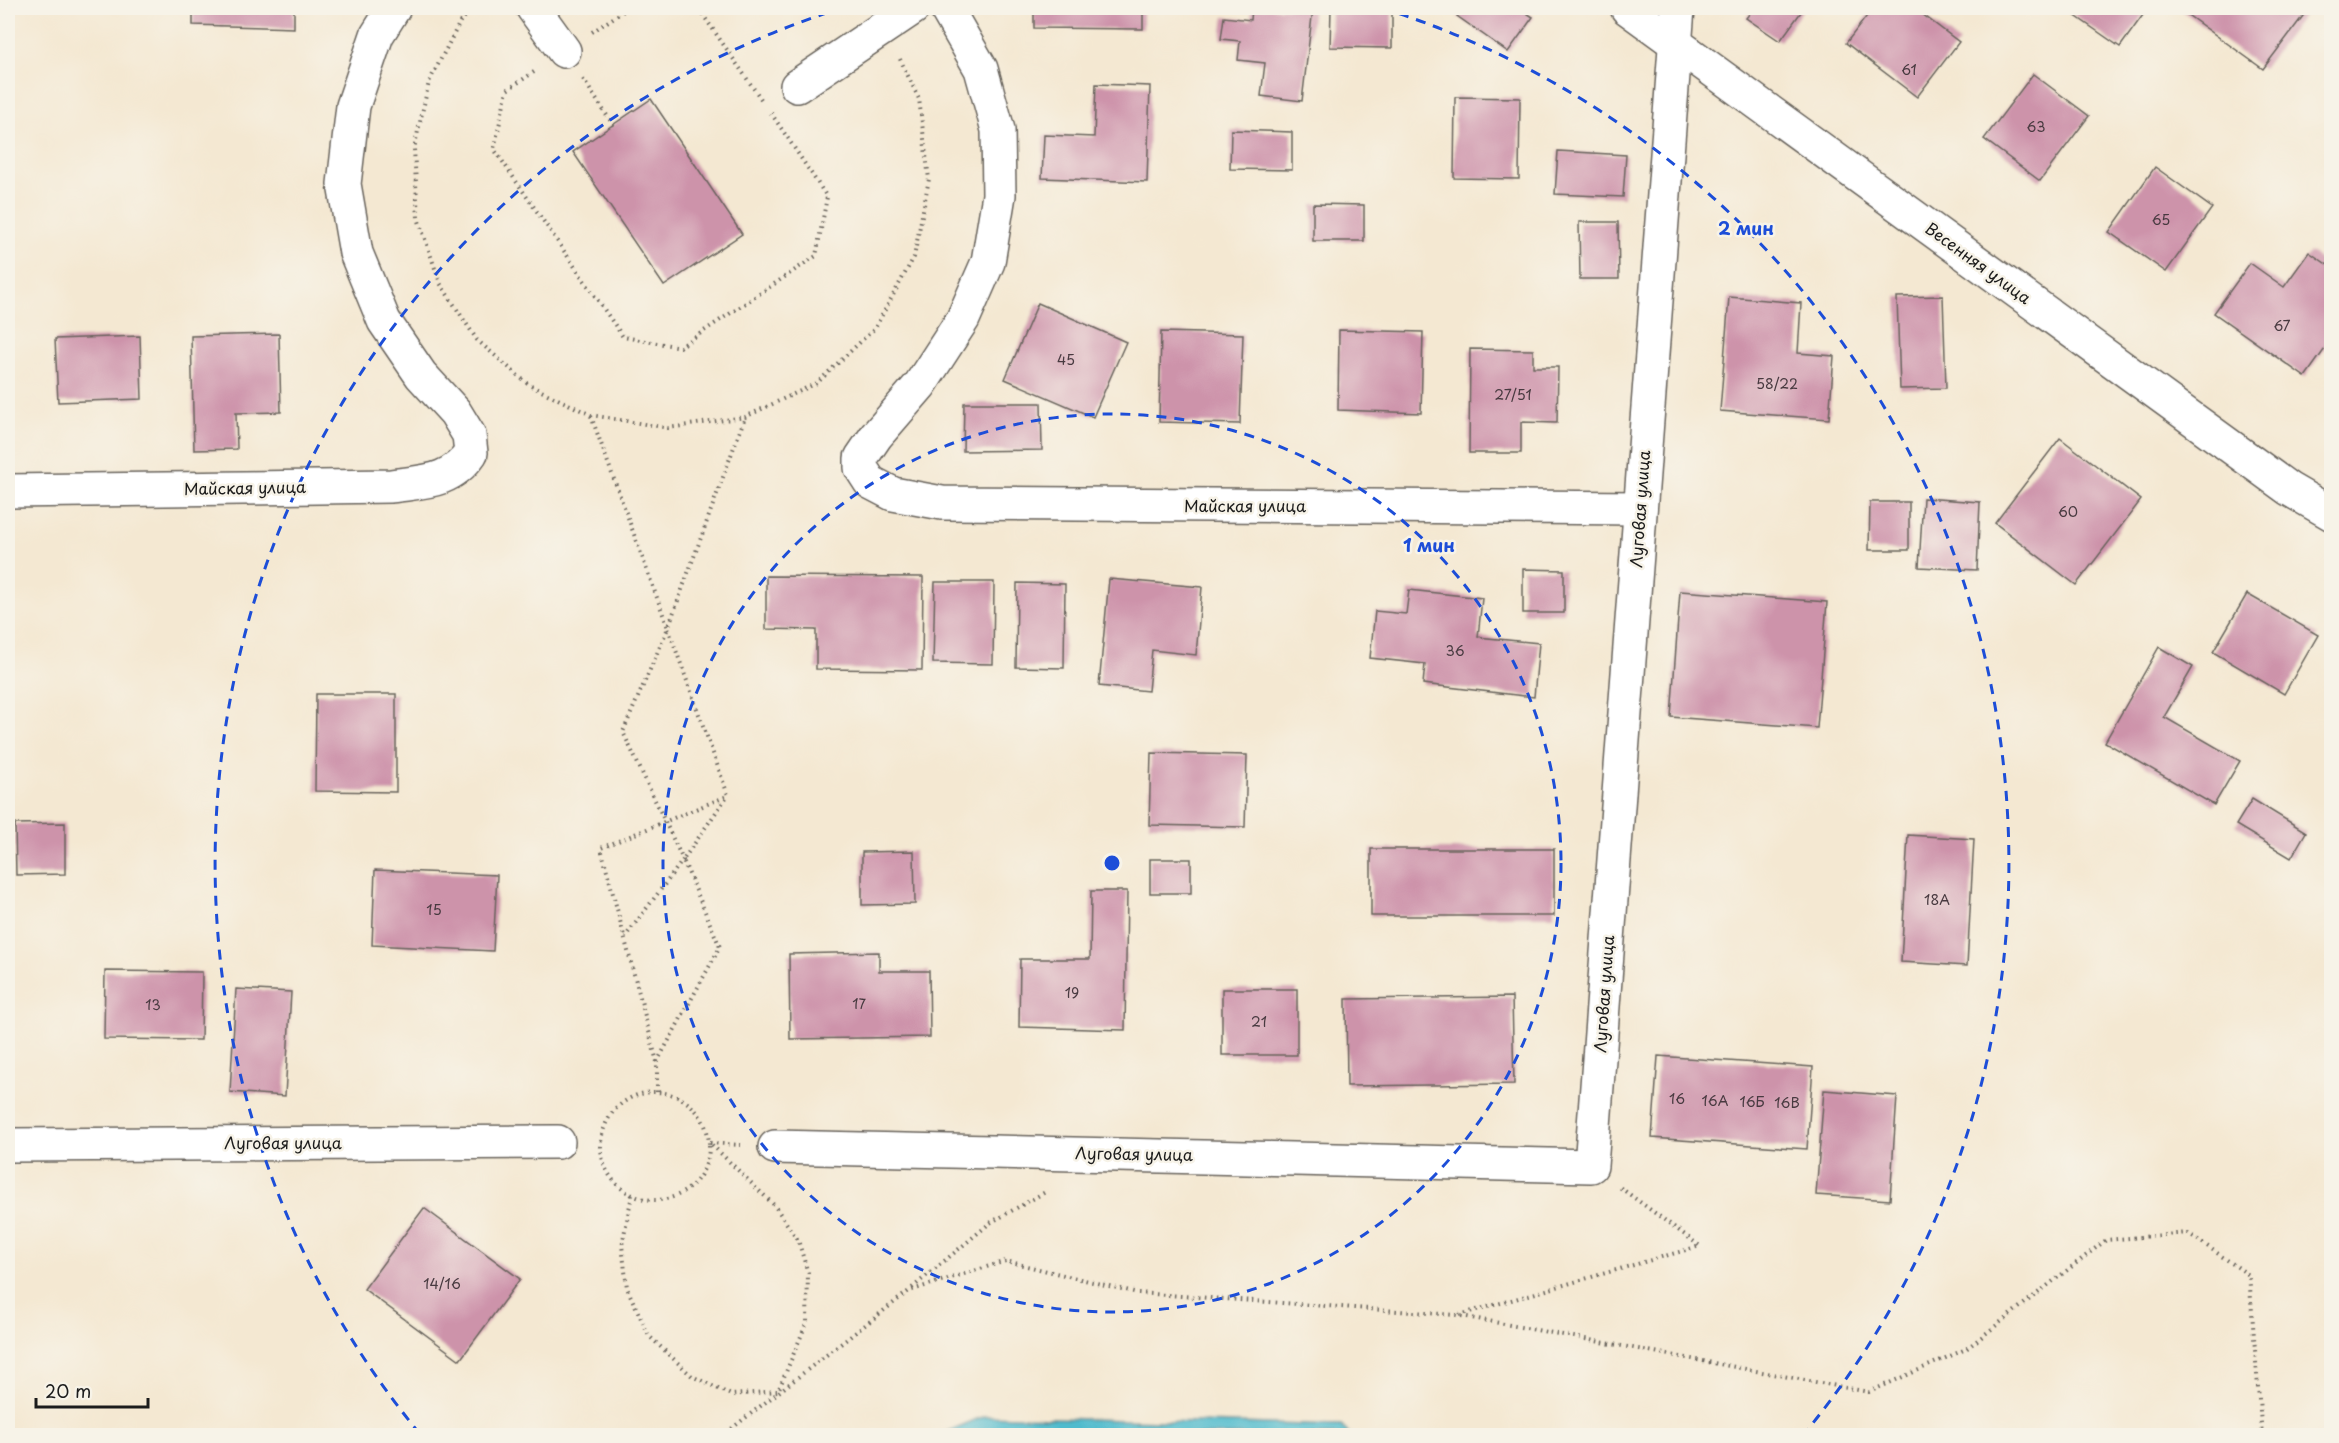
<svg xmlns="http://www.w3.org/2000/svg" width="2339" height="1443" font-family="'Playpen Sans',sans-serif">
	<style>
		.water { fill: #50bbcd; stroke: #366c74; stroke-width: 1.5 }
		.building { fill: #cd93aa }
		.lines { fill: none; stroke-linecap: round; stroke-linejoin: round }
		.minor-casing { stroke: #68635c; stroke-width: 36 }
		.path { stroke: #68635c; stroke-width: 4; stroke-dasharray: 1.5 4.5; stroke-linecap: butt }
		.minor { stroke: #fff; stroke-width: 33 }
		.ring { fill: none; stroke: #1d4ed8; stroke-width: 3; stroke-dasharray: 10 8 }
		.labels { text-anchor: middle; stroke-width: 5; stroke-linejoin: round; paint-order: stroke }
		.number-label { font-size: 14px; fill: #483a40 }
		.street-label { font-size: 16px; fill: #1c1c1c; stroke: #f7f3e8 }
		.centre { fill: #1d4ed8; stroke: #f7f3e8; stroke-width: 3 }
		.ring-label { font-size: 18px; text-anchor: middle; font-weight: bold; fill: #1d4ed8; stroke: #f7f3e8; stroke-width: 5; stroke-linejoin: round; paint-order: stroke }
	</style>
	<rect width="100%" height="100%" fill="#f7f3e8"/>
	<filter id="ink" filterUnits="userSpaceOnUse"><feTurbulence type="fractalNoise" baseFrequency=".0167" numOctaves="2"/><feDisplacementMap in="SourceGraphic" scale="12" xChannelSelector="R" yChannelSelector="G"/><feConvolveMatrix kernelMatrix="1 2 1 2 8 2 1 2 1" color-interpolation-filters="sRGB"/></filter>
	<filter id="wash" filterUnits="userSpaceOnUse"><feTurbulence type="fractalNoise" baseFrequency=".008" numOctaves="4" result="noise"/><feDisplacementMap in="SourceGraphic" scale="24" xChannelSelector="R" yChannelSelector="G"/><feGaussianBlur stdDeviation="1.35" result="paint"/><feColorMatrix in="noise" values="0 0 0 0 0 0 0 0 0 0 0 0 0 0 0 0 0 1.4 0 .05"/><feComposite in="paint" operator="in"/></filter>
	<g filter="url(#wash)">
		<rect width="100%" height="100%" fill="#f4e8d2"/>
		<!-- water -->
		<path class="water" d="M984 1416 1342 1426 1350 1435H939Z"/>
		<g id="blocks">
			<!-- building -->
			<g class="building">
				<path d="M193 8H294V28L193 25Z"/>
				<path d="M1034 8H1143V29L1034 28Z"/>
				<path d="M1252 8H1313L1302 101 1261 96 1265 63 1238 60 1240 41 1221 39 1224 17 1251 20Z"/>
				<path d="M1331 8H1392V48L1330 47Z"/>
				<path d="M1463 8H1519L1533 17 1508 52 1457 16Z"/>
				<path d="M1754 8H1804L1780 41 1746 18Z"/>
				<path d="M1873 8H1914L1959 42 1917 97 1846 43Z"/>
				<path d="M2064 8H2148L2120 47Z"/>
				<path d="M2178 8H2309L2263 69Z"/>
				<path d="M2033 74 2089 116 2040 181 1984 139Z"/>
				<path d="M1096 84 1150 86 1147 182 1042 178 1044 135 1094 137Z"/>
				<path d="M1455 97 1520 98 1519 179 1454 178Z"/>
				<path d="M651 99 742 234 664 286 573 152Z"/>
				<path d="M1231 130 1292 132V170L1230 169Z"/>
				<path d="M1558 151 1626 155 1623 197 1555 194Z"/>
				<path d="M2155 167 2212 208 2166 272 2109 232Z"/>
				<path d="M1313 204 1364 205V241H1313Z"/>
				<path d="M1579 222H1618L1619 279H1580Z"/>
				<path d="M2309 252 2332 268V339L2305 377 2214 313 2250 263 2284 287Z"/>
				<path d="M1943 296 1946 388 1900 389 1897 297Z"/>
				<path d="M1729 297 1801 303 1798 353 1834 356 1829 419 1720 411Z"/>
				<path d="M1038 303 1126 342 1093 417 1005 379Z"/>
				<path d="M1339 330 1423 332 1421 413 1338 410Z"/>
				<path d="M1161 332 1243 334 1240 424 1159 422Z"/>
				<path d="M279 334 281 412 236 413 237 449 194 450 191 336Z"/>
				<path d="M140 336 142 399 58 402 55 339Z"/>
				<path d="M1470 349 1533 350V367H1558L1557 423 1521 422V453H1469Z"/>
				<path d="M964 403H1041L1042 450 963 451Z"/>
				<path d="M2060 438 2141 500 2076 585 1995 523Z"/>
				<path d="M1923 498 1980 502 1977 570 1919 567Z"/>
				<path d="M1870 502H1909V550H1869Z"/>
				<path d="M1523 569 1564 570V613H1523Z"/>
				<path d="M766 576 923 577 922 670 816 669V630L766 629Z"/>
				<path d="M1109 579 1202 587 1196 655 1152 650 1148 691 1099 686Z"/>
				<rect x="8" y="582" width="2" height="79"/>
				<path d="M935 582H994L993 664 933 663Z"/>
				<path d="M1017 583 1065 584 1064 668 1016 667Z"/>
				<path d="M1409 590 1482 598 1478 637 1539 643 1534 697 1423 684 1425 664 1370 658 1375 611 1406 614Z"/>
				<path d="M1680 591 1827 602 1817 728 1671 717Z"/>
				<path d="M2247 594 2318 635 2284 694 2213 652Z"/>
				<path d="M2159 647 2193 667 2164 717 2240 761 2214 805 2105 742Z"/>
				<path d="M316 694H396V792L315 791Z"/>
				<path d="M1151 753 1247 755 1245 827 1149 825Z"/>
				<path d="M2252 799 2306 832 2291 858 2236 825Z"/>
				<path d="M65 823V874L16 875 15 824Z"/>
				<path d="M1908 835 1974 839 1967 966 1901 962Z"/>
				<rect x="1371" y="849" width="183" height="67"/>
				<path d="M914 851 915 904 862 905V852Z"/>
				<rect x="1150" y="859" width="41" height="34"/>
				<path d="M375 870 497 875 493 951 372 945Z"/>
				<path d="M1091 891H1127L1125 1030 1019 1027 1020 959H1090Z"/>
				<path d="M879 952V971H929L930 1037 790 1039 789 954Z"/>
				<path d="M105 971 202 972 201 1040 104 1039Z"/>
				<path d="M236 989 291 992 285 1096 230 1092Z"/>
				<rect x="1222" y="989" width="75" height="66"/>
				<path d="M1512 997 1514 1084 1347 1086 1346 999Z"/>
				<path d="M1658 1056 1813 1067 1807 1149 1652 1138Z"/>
				<path d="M1824 1090 1897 1096 1890 1200 1816 1195Z"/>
				<path d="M424 1208 520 1279 460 1360 364 1289Z"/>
			</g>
		</g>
	</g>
	<g filter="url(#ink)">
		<use href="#blocks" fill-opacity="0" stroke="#68635c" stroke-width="1.5"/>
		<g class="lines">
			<!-- minor casing -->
			<g class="minor-casing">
				<g id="minor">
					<path d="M533 8 564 51"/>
					<path d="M946 8 981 69 998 130 999 195 988 262 963 319 920 385 876 436 861 458V468L870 482 893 494 942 503 1640 508"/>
					<path d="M1627 8 2289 489 2332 514"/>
					<path d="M797 86 913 8"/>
					<path d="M8 491 391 486C425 481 450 483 471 453L469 435 455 412 421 375 384 321 356 253 344 184 353 106 377 35 394 8"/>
					<path d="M8 1145 558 1142"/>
					<path d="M775 1147 1591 1166 1678 8"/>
				</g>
			</g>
			<!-- path -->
			<g class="path">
				<path d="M473 8 460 22 429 82 414 149 418 218 440 283 477 340 529 385 591 415 668 428 745 417 817 383 875 328 914 257 929 179 919 99 900 59"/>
				<path d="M693 8 699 9 763 102"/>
				<path d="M592 32 628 8"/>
				<path d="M534 72 507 90 494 149 623 337 680 347 816 256 827 197 769 110"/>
				<path d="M583 79 614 126"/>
				<path d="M591 416 668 628 623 732 683 860 625 937"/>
				<path d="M657 1062 601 848 727 796"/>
				<path d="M657 1092V1062L720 947 683 860 728 795 668 628 745 417"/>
				<circle cx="655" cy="1146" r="54"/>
				<path d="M710 1143 741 1145"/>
				<path d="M632 1195 622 1245 627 1288 649 1336 692 1376 731 1395 778 1391 807 1322 808 1273 798 1240 774 1205 709 1142"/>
				<path d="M912 1288 990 1223 1047 1191"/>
				<path d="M1459 1315 1700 1246 1618 1186"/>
				<path d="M722 1436 909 1291 1006 1261 1138 1293 1456 1315 1869 1392 1966 1349 2106 1240 2188 1233 2249 1275 2262 1436"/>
			</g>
			<!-- minor -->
			<use href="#minor" class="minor"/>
		</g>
	</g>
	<!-- distance rings -->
	<g class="ring">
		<circle cx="1112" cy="863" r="449"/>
		<path d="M420 1434A897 897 0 0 1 842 8M1382 8A897 897 0 0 1 1804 1434"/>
	</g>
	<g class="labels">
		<!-- number labels -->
		<g class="number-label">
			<text x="1909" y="75">61</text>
			<text x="2036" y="132">63</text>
			<text x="2161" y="225">65</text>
			<text x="2282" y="331">67</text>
			<text x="1066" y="365">45</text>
			<text x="1777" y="389">58/22</text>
			<text x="1513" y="400">27/51</text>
			<text x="2068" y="517">60</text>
			<text x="1455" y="656">36</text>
			<text x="1937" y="905">18А</text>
			<text x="434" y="915">15</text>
			<text x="1072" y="998">19</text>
			<text x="859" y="1009">17</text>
			<text x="153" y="1010">13</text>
			<text x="1259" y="1027">21</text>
			<text x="1677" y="1104">16</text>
			<text x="1715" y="1106">16А</text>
			<text x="1752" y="1107">16Б</text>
			<text x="1787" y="1108">16В</text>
			<text x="442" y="1289">14/16</text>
		</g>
		<!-- street labels -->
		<g class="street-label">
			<text transform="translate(1978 263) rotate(36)" y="6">Весенняя улица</text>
			<text transform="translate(245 488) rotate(-1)" y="6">Майская улица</text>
			<text x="1245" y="512">Майская улица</text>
			<text transform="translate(1640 509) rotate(-86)" y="6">Луговая улица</text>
			<text transform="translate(1604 994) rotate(-86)" y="6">Луговая улица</text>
			<text x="283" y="1149">Луговая улица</text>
			<text transform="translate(1134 1154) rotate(1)" y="6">Луговая улица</text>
		</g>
	</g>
	<circle cx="1112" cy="863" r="9" class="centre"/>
	<g class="ring-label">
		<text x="1746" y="235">2 мин</text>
		<text x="1429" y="552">1 мин</text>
	</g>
	<!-- margin -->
	<rect width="2339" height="1443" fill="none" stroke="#f7f3e8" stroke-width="30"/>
	<!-- scale -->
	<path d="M36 1398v9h112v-9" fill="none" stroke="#1c1c1c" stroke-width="3"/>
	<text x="45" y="1398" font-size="18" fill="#1c1c1c" stroke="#f7f3e8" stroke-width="4.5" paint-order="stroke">20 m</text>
</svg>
